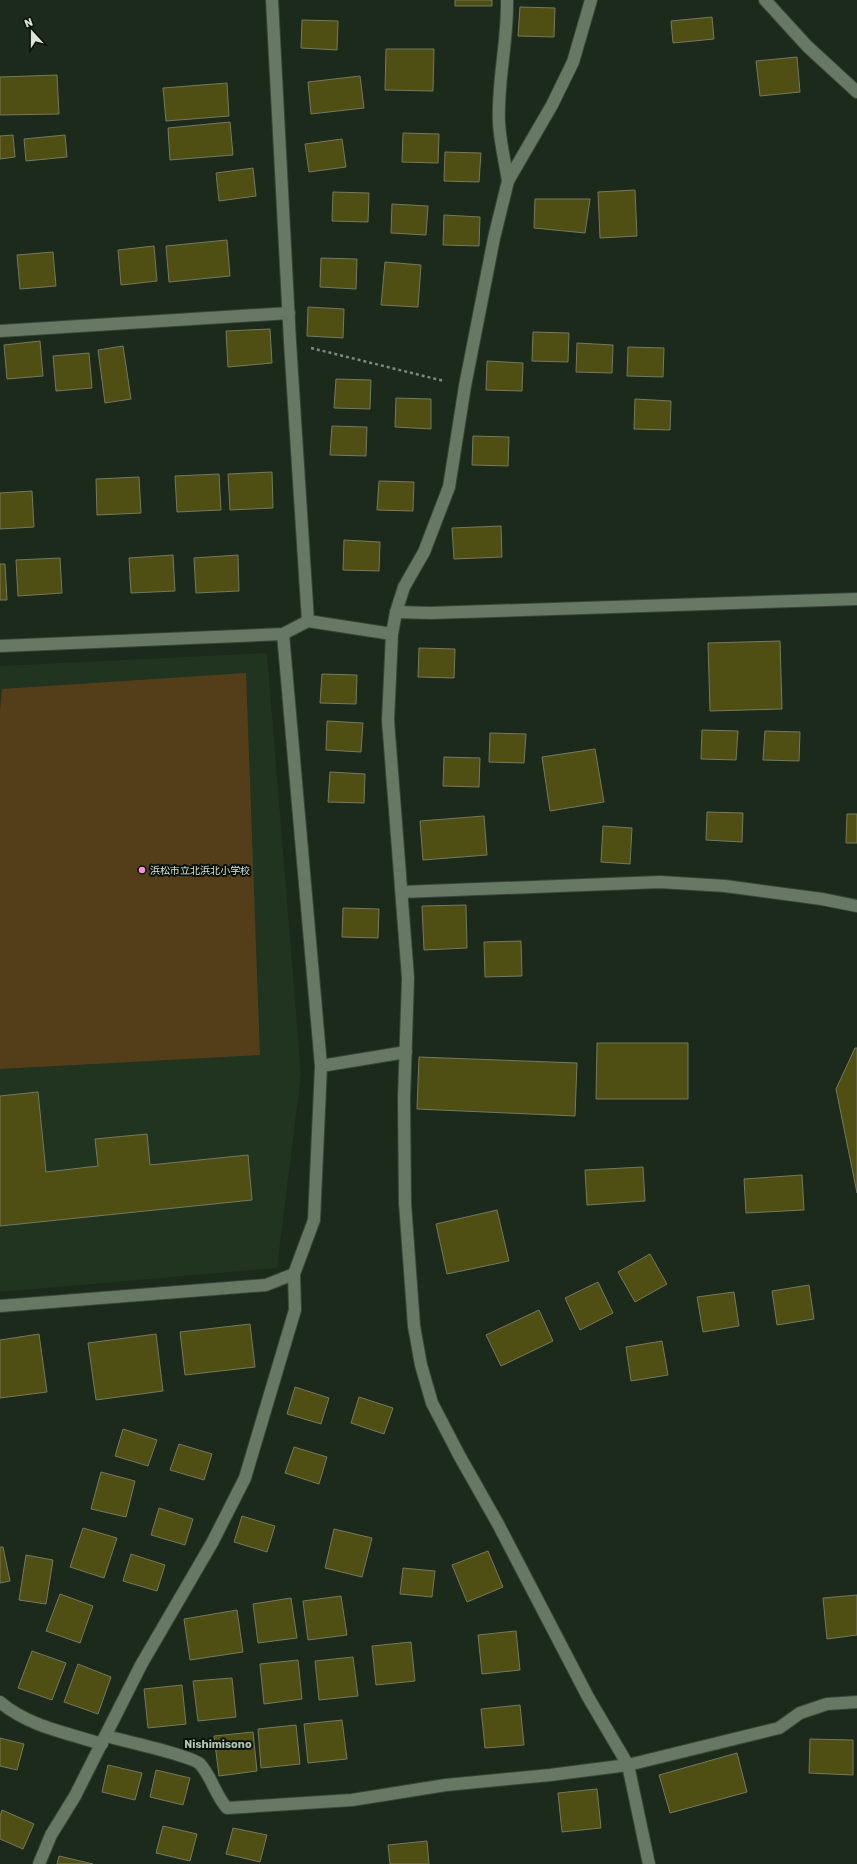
<svg xmlns="http://www.w3.org/2000/svg" width="857" height="1864" font-family="Rubik,'Noto Sans JP',sans-serif">
	<style>
		.built { fill: #20341f }
		.green { fill: #543e1a }
		.building { fill: #4f4f13; stroke: #777860 }
		.lines { fill: none; stroke-linecap: round; stroke-linejoin: round }
		.minor-casing { stroke: #394538; stroke-width: 14 }
		.path { stroke: #7d897c; stroke-width: 2.5; stroke-dasharray: 3 3; stroke-linecap: butt }
		.minor { stroke: #677865; stroke-width: 12 }
		.poi-dot { fill: #f391d6; stroke: #0a110a; stroke-width: 1.5 }
		.labels { text-anchor: middle; stroke-width: 4; stroke-linejoin: round; paint-order: stroke }
		.poi-label { font-size: 10px; fill: #dae4d9; stroke: #0a110a; text-anchor: start }
		.neighbourhood-label { font-size: 11px; font-weight: bold; fill: #b3c6b1; stroke: #0a110a }
	</style>
	<rect width="100%" height="100%" fill="#1b2a1a"/>
	<!-- built -->
	<path class="built" d="M267 653 301 1074 277 1268 0 1292V666Z"/>
	<!-- green -->
	<path class="green" d="M246 673 260 1055 0 1069V710L2 689Z"/>
	<!-- building -->
	<g class="building">
		<rect x="455" y="0" width="37" height="6"/>
		<path d="M520 7 555 8 554 37 518 36Z"/>
		<path d="M712 17 714 39 673 43 671 21Z"/>
		<path d="M302 20 338 21 337 50 301 48Z"/>
		<path d="M386 49H434L433 91 385 90Z"/>
		<path d="M797 57 800 92 760 96 756 61Z"/>
		<path d="M57 75 59 114 0 115V77Z"/>
		<path d="M360 76 364 108 311 114 308 82Z"/>
		<path d="M227 83 229 116 166 121 163 88Z"/>
		<path d="M230 122 233 155 170 160 168 128Z"/>
		<path d="M403 133 439 134 438 163 402 162Z"/>
		<path d="M13 135 15 157 0 159V136Z"/>
		<path d="M65 135 67 157 26 161 24 139Z"/>
		<path d="M342 139 346 167 309 172 305 144Z"/>
		<path d="M445 152 481 153 479 182 444 181Z"/>
		<path d="M253 168 256 196 219 201 216 173Z"/>
		<path d="M635 190 637 236 600 238 598 192Z"/>
		<path d="M333 192 369 193 368 222 332 221Z"/>
		<path d="M535 199H590L585 233 534 228Z"/>
		<path d="M392 204 428 206 426 235 391 233Z"/>
		<path d="M444 215 480 217 479 246 443 245Z"/>
		<path d="M227 240 230 276 169 282 166 246Z"/>
		<path d="M154 246 157 281 121 285 118 250Z"/>
		<path d="M53 252 56 286 20 289 17 255Z"/>
		<path d="M321 258 357 259 356 289 320 287Z"/>
		<path d="M385 262 421 265 418 307 381 305Z"/>
		<path d="M308 307 344 309 343 338 307 336Z"/>
		<path d="M270 329 272 363 228 367 226 331Z"/>
		<path d="M533 332 569 333 568 362 532 361Z"/>
		<path d="M40 341 43 376 7 379 4 345Z"/>
		<path d="M577 343 613 345 612 373 576 372Z"/>
		<path d="M123 346 131 399 105 403 98 350Z"/>
		<path d="M628 347 664 348 663 377 627 376Z"/>
		<path d="M89 353 92 388 56 391 53 356Z"/>
		<path d="M487 361 523 363 522 391 486 390Z"/>
		<path d="M336 379 371 380 370 409 334 408Z"/>
		<path d="M396 398 431 399V429L395 427Z"/>
		<path d="M635 399 671 401 670 430 634 429Z"/>
		<path d="M332 426 367 427 366 456 330 455Z"/>
		<path d="M473 436 509 437 508 466 472 465Z"/>
		<path d="M272 472 273 508 230 510 228 474Z"/>
		<path d="M219 474 221 510 177 512 175 476Z"/>
		<path d="M139 477 141 513 97 515 96 479Z"/>
		<path d="M379 481 414 482 413 511 377 510Z"/>
		<path d="M32 491 34 527 0 529V493Z"/>
		<path d="M501 526 502 557 454 559 452 528Z"/>
		<path d="M344 540 380 542 379 571 343 570Z"/>
		<path d="M173 555 175 591 131 593 129 558Z"/>
		<path d="M238 555 239 591 196 593 194 558Z"/>
		<path d="M60 558 62 593 18 596 16 560Z"/>
		<path d="M0 564H5L7 600H0Z"/>
		<path d="M780 641 782 709 710 711 708 643Z"/>
		<path d="M419 648 455 649 454 678 418 677Z"/>
		<path d="M322 674 357 675 356 704 320 703Z"/>
		<path d="M327 721 363 723 361 752 326 750Z"/>
		<path d="M702 730 738 731 736 760 701 759Z"/>
		<path d="M765 731 800 732 799 761 763 760Z"/>
		<path d="M490 733 526 734 524 763 489 762Z"/>
		<path d="M595 749 604 802 550 811 542 757Z"/>
		<path d="M444 757 480 758 479 787 443 786Z"/>
		<path d="M330 772 365 774 364 803 328 802Z"/>
		<path d="M707 812 743 813 742 842 706 840Z"/>
		<path d="M847 814H857V843H846Z"/>
		<path d="M484 816 487 855 423 860 420 821Z"/>
		<path d="M603 826 632 828 630 864 601 862Z"/>
		<path d="M466 905 467 948 424 950 422 906Z"/>
		<path d="M343 908 379 909 378 938 342 937Z"/>
		<path d="M521 941 522 976 485 977 484 942Z"/>
		<path d="M597 1043H688V1099H596Z"/>
		<path d="M855 1048H857V1193L836 1089Z"/>
		<path d="M419 1057 577 1063 575 1116 417 1109Z"/>
		<path d="M38 1092 46 1172 98 1166 95 1139 147 1134 150 1165 248 1155 252 1200 0 1226V1096Z"/>
		<path d="M643 1167 645 1201 587 1205 585 1170Z"/>
		<path d="M802 1175 804 1210 746 1213 744 1179Z"/>
		<path d="M497 1210 509 1261 447 1274 436 1224Z"/>
		<path d="M650 1254 667 1284 635 1302 618 1272Z"/>
		<path d="M598 1282 613 1313 580 1330 565 1298Z"/>
		<path d="M809 1285 814 1319 777 1325 772 1291Z"/>
		<path d="M734 1292 739 1326 703 1332 697 1297Z"/>
		<path d="M539 1310 553 1341 501 1366 486 1335Z"/>
		<path d="M250 1324 255 1367 185 1375 180 1332Z"/>
		<path d="M39 1334 47 1392 0 1398V1340Z"/>
		<path d="M156 1334 163 1391 96 1400 88 1343Z"/>
		<path d="M662 1341 668 1375 631 1381 626 1347Z"/>
		<path d="M295 1387 329 1398 321 1424 287 1414Z"/>
		<path d="M359 1397 393 1408 384 1434 351 1423Z"/>
		<path d="M123 1429 157 1440 148 1466 115 1456Z"/>
		<path d="M179 1444 212 1454 204 1480 170 1470Z"/>
		<path d="M294 1447 327 1457 319 1484 285 1473Z"/>
		<path d="M101 1472 135 1481 126 1517 91 1509Z"/>
		<path d="M159 1508 193 1519 185 1545 151 1535Z"/>
		<path d="M242 1516 275 1526 267 1552 234 1542Z"/>
		<path d="M83 1528 117 1538 104 1578 70 1567Z"/>
		<path d="M334 1529 372 1538 362 1577 325 1568Z"/>
		<path d="M0 1547H3L10 1581 0 1583Z"/>
		<path d="M488 1551 503 1587 467 1602 452 1565Z"/>
		<path d="M131 1554 165 1565 157 1591 123 1581Z"/>
		<path d="M26 1555 53 1560 46 1604 19 1600Z"/>
		<path d="M403 1568 435 1571 432 1597 400 1594Z"/>
		<path d="M60 1594 93 1606 80 1643 46 1631Z"/>
		<path d="M857 1595V1635L827 1639 823 1598Z"/>
		<path d="M341 1596 347 1635 308 1640 303 1601Z"/>
		<path d="M291 1598 297 1638 258 1643 253 1604Z"/>
		<path d="M237 1610 243 1652 190 1660 184 1619Z"/>
		<path d="M516 1631 520 1670 482 1674 478 1635Z"/>
		<path d="M411 1642 415 1681 376 1685 372 1646Z"/>
		<path d="M32 1651 66 1663 52 1700 18 1688Z"/>
		<path d="M353 1657 358 1696 319 1700 315 1661Z"/>
		<path d="M298 1660 302 1699 264 1704 260 1664Z"/>
		<path d="M78 1664 111 1677 98 1714 64 1702Z"/>
		<path d="M232 1678 236 1717 198 1721 193 1681Z"/>
		<path d="M182 1685 186 1724 148 1728 144 1689Z"/>
		<path d="M520 1705 524 1745 485 1748 481 1709Z"/>
		<path d="M342 1720 347 1759 308 1763 304 1724Z"/>
		<path d="M296 1725 300 1764 261 1768 258 1729Z"/>
		<path d="M253 1732 257 1771 219 1776 214 1736Z"/>
		<path d="M0 1738 24 1744 17 1770 0 1766Z"/>
		<path d="M810 1739 853 1740V1775L809 1773Z"/>
		<path d="M737 1753 747 1792 670 1813 659 1775Z"/>
		<path d="M108 1765 142 1773 135 1800 102 1792Z"/>
		<path d="M156 1770 190 1778 183 1805 150 1797Z"/>
		<path d="M597 1789 601 1828 562 1832 558 1793Z"/>
		<path d="M2 1810 34 1824 23 1849 0 1839V1816Z"/>
		<path d="M163 1826 197 1834 190 1861 156 1853Z"/>
		<path d="M233 1828 267 1835 260 1862 226 1854Z"/>
		<path d="M427 1841 429 1864H390L388 1845Z"/>
		<path d="M59 1856 93 1864H57Z"/>
	</g>
	<g class="lines">
		<!-- minor casing -->
		<g class="minor-casing">
			<g id="minor">
				<path d="M272 0 290 342 308 621"/>
				<path d="M507 0C508 41 497 82 499 123 500 142 505 162 508 181"/>
				<path d="M591 0 573 62 552 105 508 181 494 238 465 386 449 487 424 552 404 587 396 612 392 634 388 720 408 978 404 1099 405 1203 414 1326 421 1365 432 1403 459 1455 498 1524 588 1697 628 1765 649 1864"/>
				<path d="M765 0 807 46 857 92"/>
				<path d="M0 331 289 313"/>
				<path d="M396 612 430 613 857 599"/>
				<path d="M0 646 283 634 308 621 392 634"/>
				<path d="M402 892 660 882 725 886 822 899 857 906"/>
				<path d="M321 1066 406 1052"/>
				<path d="M0 1306 266 1285 294 1274"/>
				<path d="M0 1702C28 1726 67 1733 102 1744"/>
				<path d="M106 1736C121 1740 192 1756 200 1764 212 1777 215 1795 227 1808L352 1800 446 1785 550 1775 628 1765 779 1728 800 1713 827 1704 857 1702"/>
				<path d="M39 1864 51 1835 75 1796 141 1665 212 1543 245 1478 295 1310 294 1274 314 1220 321 1066 283 634"/>
			</g>
		</g>
		<!-- path -->
		<path class="path" d="M311 348 444 381"/>
		<!-- minor -->
		<use href="#minor" class="minor"/>
	</g>
	<!-- markers -->
	<circle class="poi-dot" cx="142" cy="870" r="4"/>
	<g class="labels">
		<!-- poi labels -->
		<g class="poi-label">
			<text x="150" y="874">浜松市立北浜北小学校</text>
		</g>
		<!-- neighbourhood labels -->
		<g class="neighbourhood-label">
			<text x="218" y="1748">Nishimisono</text>
		</g>
	</g>
	<!-- north arrow -->
	<g transform="translate(32 32) rotate(339)" stroke="#0a110a" stroke-width="3" paint-order="stroke">
	<path d="M0-3L7 15L0 10L-7 15Z" fill="#dae4d9"/>
	<text y="-6" font-size="11" font-weight="bold" text-anchor="middle" fill="#dae4d9">N</text>
	</g>
</svg>
